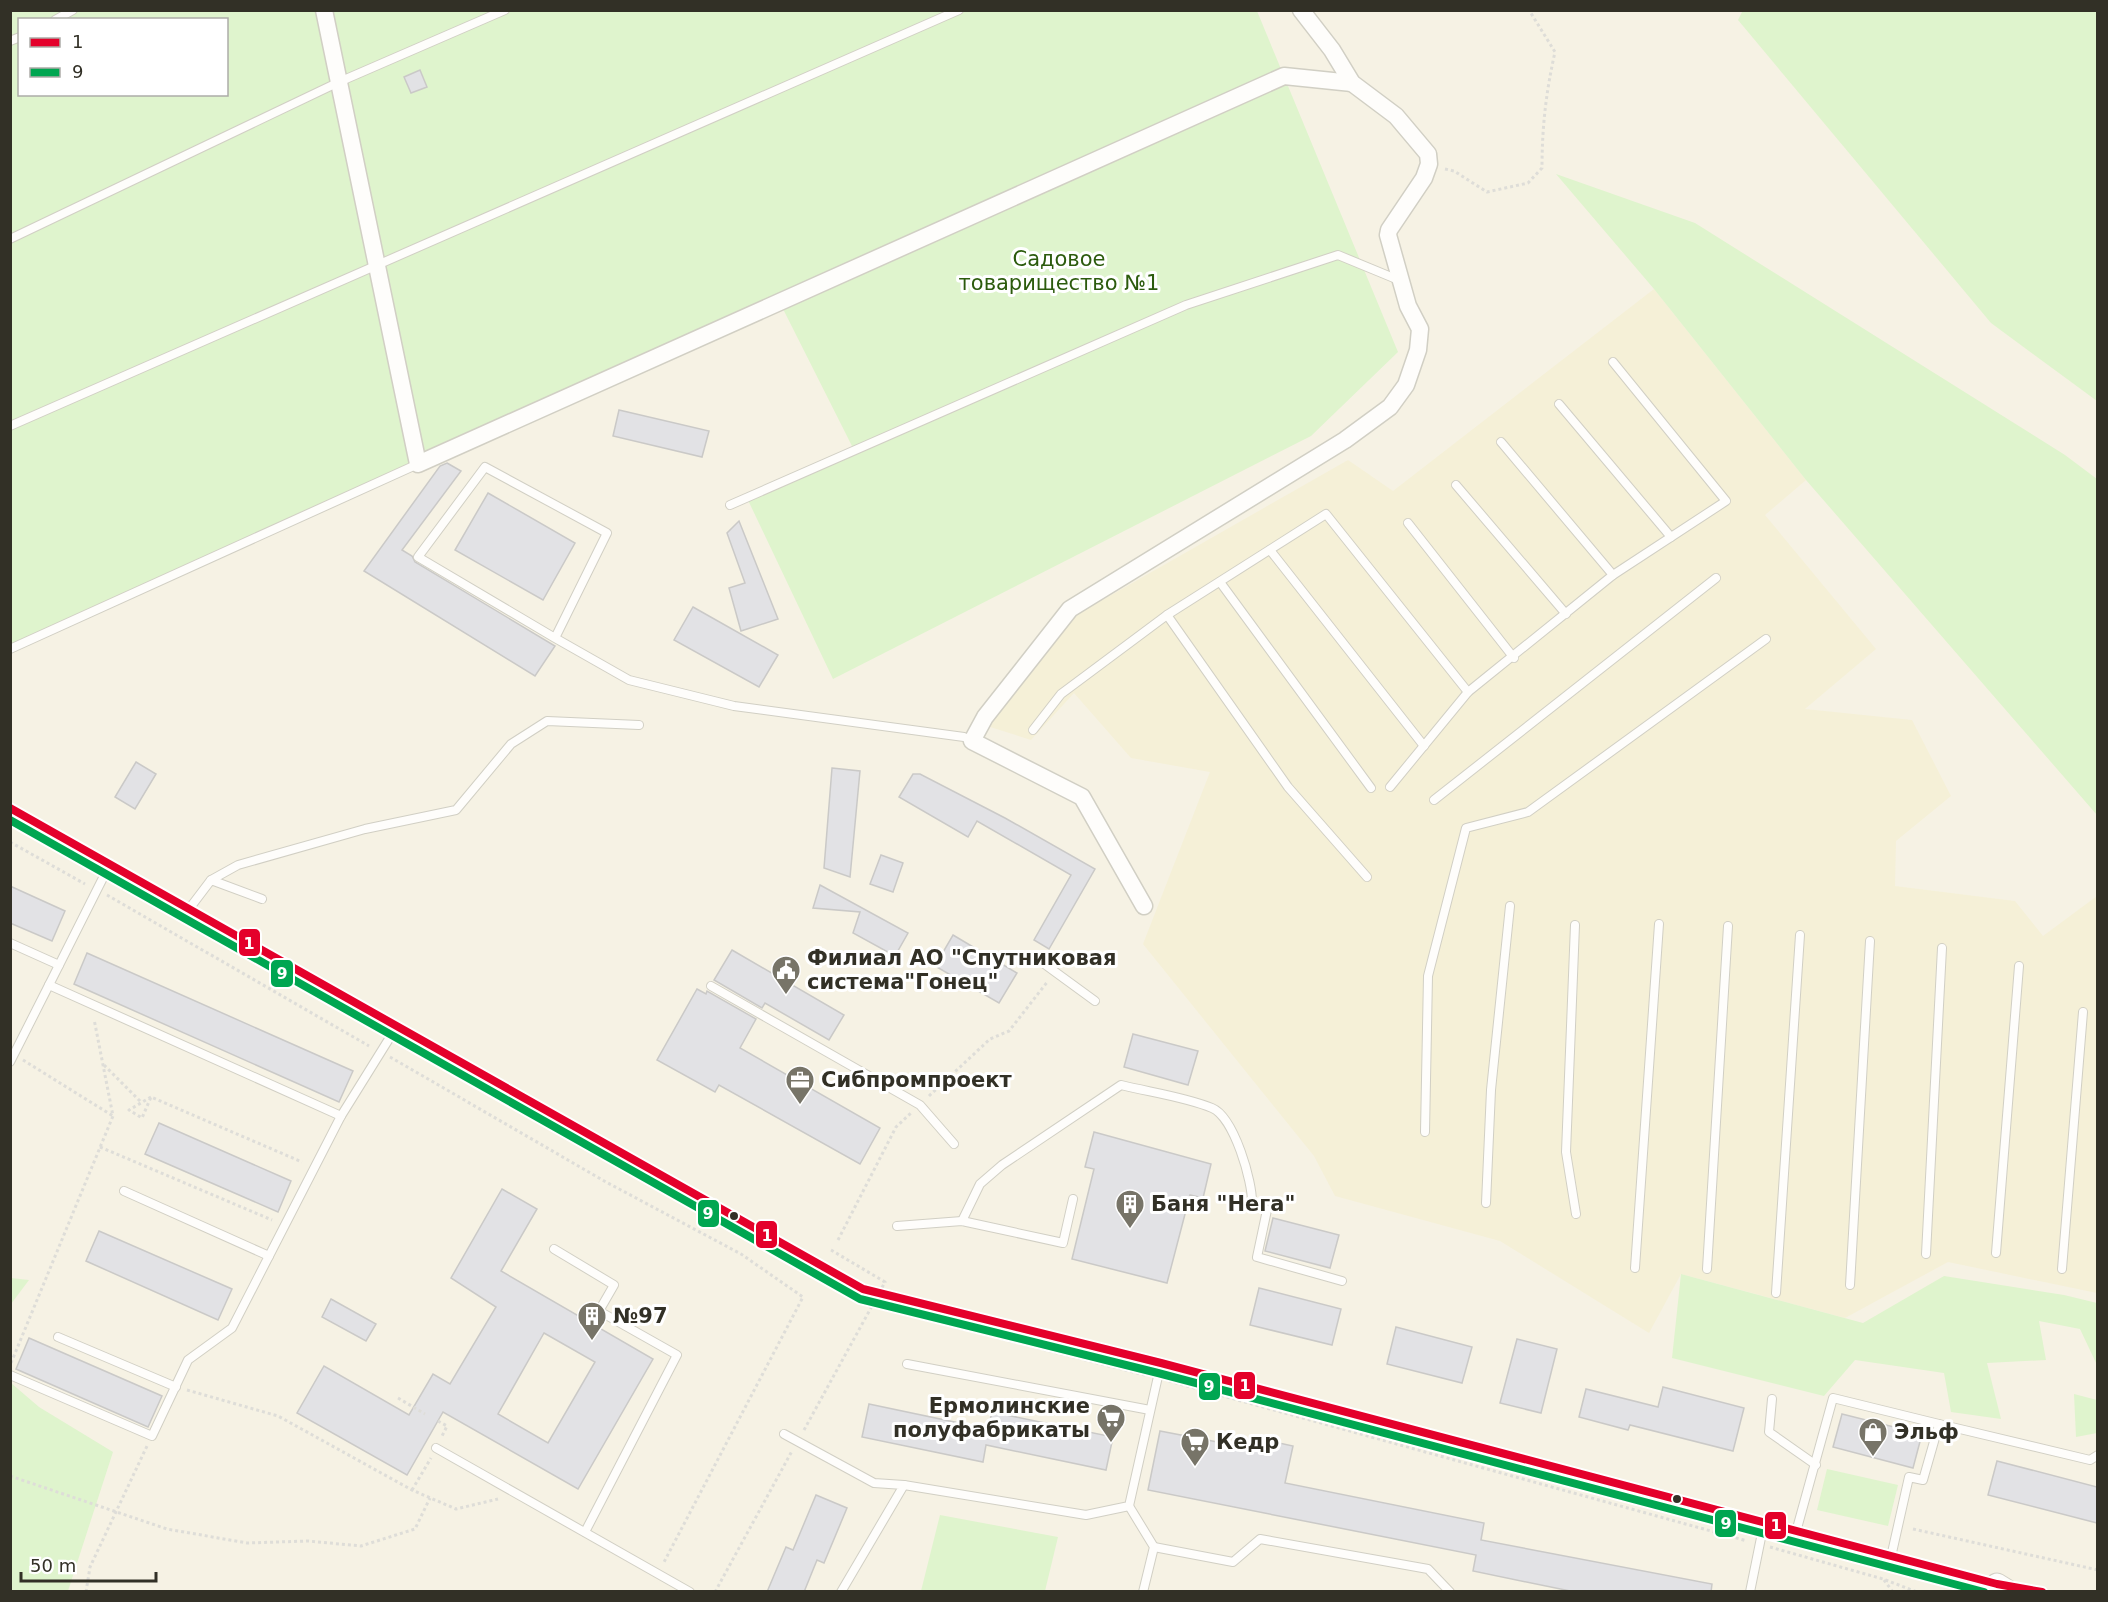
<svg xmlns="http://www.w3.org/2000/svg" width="2108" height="1602" font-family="'DejaVu Sans',sans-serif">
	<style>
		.built { fill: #f5f0d7 }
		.green { fill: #dff4cd; fill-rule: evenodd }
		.building { fill: #e2e2e5; stroke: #cac9c7; stroke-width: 1.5; fill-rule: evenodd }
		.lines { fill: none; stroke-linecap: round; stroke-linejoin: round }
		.service-casing { stroke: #d1cfc4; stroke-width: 10 }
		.minor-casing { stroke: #d1cfc4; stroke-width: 19 }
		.tertiary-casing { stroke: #d1cfc4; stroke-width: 23 }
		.path { stroke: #deddd8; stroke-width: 3; stroke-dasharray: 3 3; stroke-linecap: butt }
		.service { stroke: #fefdfb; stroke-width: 8 }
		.minor { stroke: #fefdfb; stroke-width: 16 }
		.tertiary { stroke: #fefdfb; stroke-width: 21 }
		.bus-1-casing { stroke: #fff; stroke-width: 12 }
		.bus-2-casing { stroke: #fff; stroke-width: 12 }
		.bus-1 { stroke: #e4002b; stroke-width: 8 }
		.bus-2 { stroke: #00a651; stroke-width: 8 }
		.bus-dot { fill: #323026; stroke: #fff; stroke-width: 2 }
		.labels { text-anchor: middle; stroke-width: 6; stroke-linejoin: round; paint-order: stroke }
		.park-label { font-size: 21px; fill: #2c5b0d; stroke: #fff }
		.poi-label { font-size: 21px; font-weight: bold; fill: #323026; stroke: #fff; text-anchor: start }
		.line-badge { stroke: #fff; stroke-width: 2 }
		.badge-label { font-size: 16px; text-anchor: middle; font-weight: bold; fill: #fff }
	</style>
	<rect width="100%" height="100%" fill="#f6f2e4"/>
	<!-- built -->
	<path class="built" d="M1654 289 1806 480 1765 515 1876 649 1805 709 1912 720 1951 796 1896 841 1895 886 2015 901 2043 936 2097 896V1293L1948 1262 1845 1318 1681 1274 1649 1333 1500 1241 1335 1196 1314 1156 1143 944 1210 772 1131 758 1074 693 1031 740 987 726 1064 622 1348 460 1393 491Z"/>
	<!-- green -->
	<g class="green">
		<path d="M1743 10 2097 11V401L1991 323 1738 20Z"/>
		<path d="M10 11H1257L1398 352 1311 436 833 679 747 498 854 450 779 301 11 649ZM20 20H226V94H20Z"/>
		<path d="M1556 174 1695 223 2065 455 2097 479V815L1806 480 1654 289Z"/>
		<path d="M1681 1274 1863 1323 1944 1276 2064 1295 2097 1303V1365L2080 1329 2039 1321 2046 1360 1987 1363 2001 1419 1951 1412 1944 1373 1855 1360 1824 1396 1672 1358Z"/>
		<path d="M11 1278 29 1280 11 1304 10 1278Z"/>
		<path d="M11 1383 39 1407 113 1452 68 1591H11Z"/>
		<path d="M2074 1394 2097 1400V1433L2076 1437Z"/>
		<path d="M1827 1469 1898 1485 1888 1526 1817 1510Z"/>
		<path d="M940 1515 1058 1537 1045 1591H921Z"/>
	</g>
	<!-- building -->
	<g class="building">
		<path d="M420 70 427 87 411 93 404 77Z"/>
		<path d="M619 410 709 431 702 457 613 436Z"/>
		<path d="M447 463 461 471 402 550 412 556 415 562 555 646 535 676 364 571 440 466Z"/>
		<path d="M488 493 575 543 543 600 455 550Z"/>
		<path d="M739 521 778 619 741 631 729 588 745 583 727 533Z"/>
		<path d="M693 607 778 655 759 687 674 640Z"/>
		<path d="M136 762 156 774 135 809 115 797Z"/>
		<path d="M832 768 860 771 850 877 824 868Z"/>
		<path d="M913 774H920L1005 818 1095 869 1049 949 1034 940 1071 875 977 821 968 837 899 797Z"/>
		<path d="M881 855 903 863 893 892 870 884Z"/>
		<path d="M820 885 908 933 895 956 853 933 860 912 813 908Z"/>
		<path d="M10 886 65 911 52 941 10 923Z"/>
		<path d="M953 935 1017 973 999 1003 935 966Z"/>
		<path d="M732 950 844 1015 829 1040 765 1003 762 1008 714 980Z"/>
		<path d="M87 953 353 1071 339 1102 74 984Z"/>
		<path d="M697 989 706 994 707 991 756 1019 740 1048 880 1128 860 1164 719 1085 715 1092 657 1060Z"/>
		<path d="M1133 1034 1198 1051 1188 1085 1124 1067Z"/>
		<path d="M159 1123 291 1181 278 1212 145 1154Z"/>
		<path d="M1094 1132 1211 1164 1203 1198 1190 1195 1167 1283 1072 1259 1094 1169 1085 1167Z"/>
		<path d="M502 1189 537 1209 501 1271 653 1359 578 1489 443 1412 407 1475 297 1413 324 1366 409 1415 433 1374 450 1384 496 1307 451 1278ZM544 1333 595 1362 548 1443 498 1414Z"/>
		<path d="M1273 1218 1339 1235 1330 1268 1265 1251Z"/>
		<path d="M99 1231 232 1289 218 1320 86 1261Z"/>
		<path d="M1259 1288 1341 1309 1332 1345 1250 1325Z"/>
		<path d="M331 1299 376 1324 366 1341 322 1317Z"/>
		<path d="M1396 1327 1472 1347 1462 1383 1387 1364Z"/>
		<path d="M29 1338 162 1396 148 1427 16 1369Z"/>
		<path d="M1517 1339 1557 1349 1541 1413 1500 1403Z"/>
		<path d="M1663 1387 1744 1408 1733 1451 1630 1425 1628 1430 1579 1417 1586 1389 1658 1407Z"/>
		<path d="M869 1404 988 1429 992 1412 1113 1437 1106 1470 986 1445 983 1462 862 1437Z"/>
		<path d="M1842 1414 1922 1434 1913 1468 1833 1447Z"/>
		<path d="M1160 1431 1249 1448 1251 1437 1293 1446 1285 1483 1484 1523 1481 1540 1712 1584 1711 1592H1575L1473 1571 1476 1555 1148 1490Z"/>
		<path d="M1997 1461 2097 1487V1523L1988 1495Z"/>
		<path d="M816 1495 847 1508 824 1563 817 1560 804 1592H767L786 1547 793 1550Z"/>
	</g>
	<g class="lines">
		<!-- service casing -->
		<g class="service-casing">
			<g id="service">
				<path d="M55 20 73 10"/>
				<path d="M10 41 20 37"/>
				<path d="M10 239 339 82 505 10"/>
				<path d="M1559 404 1671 537"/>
				<path d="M10 426 959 10"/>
				<path d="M1501 442 1613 575"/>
				<path d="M1456 485 1566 614"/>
				<path d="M730 505 1186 305 1338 255 1401 281"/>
				<path d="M1408 523 1514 658"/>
				<path d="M1270 550 1424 746"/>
				<path d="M1220 582 1371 788"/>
				<path d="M555 638 418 557 485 467 607 533 555 638 629 680 734 706 964 737 972 741"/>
				<path d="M10 649 418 464"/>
				<path d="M1033 730 1061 694 1167 615"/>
				<path d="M1390 787 1468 692 1613 575 1726 501 1613 362"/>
				<path d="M1434 800 1716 578"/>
				<path d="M110 864 49 985 341 1116"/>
				<path d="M1367 877 1288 787 1167 615 1326 514 1468 692"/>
				<path d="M211 880 238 865 365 829 456 810 511 744 547 721 639 725"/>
				<path d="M189 909 211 880 262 899"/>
				<path d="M1575 925 1566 1152 1576 1214"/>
				<path d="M10 943 59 965"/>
				<path d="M1043 963 1095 1001"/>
				<path d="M711 986 920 1105 954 1144"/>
				<path d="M10 1062 49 985"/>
				<path d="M1425 1132 1428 976 1466 828 1528 812 1766 639"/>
				<path d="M124 1191 269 1256"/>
				<path d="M1486 1203 1491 1090 1510 906"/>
				<path d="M962 1221 980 1184 1002 1165 1121 1085C1149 1092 1186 1097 1212 1108 1234 1117 1253 1182 1252 1204L1267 1210 1257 1257 1342 1281"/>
				<path d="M897 1226 962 1221 1063 1243 1073 1199"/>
				<path d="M554 1249 614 1285 599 1311 677 1355 585 1532"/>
				<path d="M1996 1253 2019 966"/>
				<path d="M1926 1254 1942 948"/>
				<path d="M1635 1268 1659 924"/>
				<path d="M1707 1269 1728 926"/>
				<path d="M2062 1269 2083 1012"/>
				<path d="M1850 1285 1870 941"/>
				<path d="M1776 1293 1800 935"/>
				<path d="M58 1337 176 1387"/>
				<path d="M907 1364 1150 1410"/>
				<path d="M10 1375 152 1436 188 1360 232 1328 341 1116 397 1026"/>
				<path d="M1772 1399 1769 1432 1816 1465"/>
				<path d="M1939 1424 2090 1460 2098 1455"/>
				<path d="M784 1434 874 1483 904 1485 841 1592"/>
				<path d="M436 1448 690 1592"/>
				<path d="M904 1485 1086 1515 1129 1506 1161 1363"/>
				<path d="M1129 1506 1154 1547 1143 1592"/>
				<path d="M1796 1532 1833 1398 1939 1424 1923 1480 1909 1477 1891 1557"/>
				<path d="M1154 1547 1233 1562 1260 1539 1428 1569 1450 1592"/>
				<path d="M1750 1592 1764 1523"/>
			</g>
		</g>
		<!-- minor casing -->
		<g class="minor-casing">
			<g id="minor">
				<path d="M324 10 418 464 1284 76 1352 83"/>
				<path d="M1144 906 1082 797 972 741 985 717 1070 609 1345 440 1390 407 1406 385 1418 350 1420 329 1408 306 1388 235 1389 230 1424 178 1429 164 1428 154 1396 116 1352 83 1332 50 1301 10"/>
			</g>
		</g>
		<!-- tertiary casing -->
		<g class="tertiary-casing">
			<path id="tertiary" d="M1997 1584 2010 1592"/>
		</g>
		<!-- path -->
		<g class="path">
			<path d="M1445 169 1454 171 1487 192 1528 183 1542 168C1542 127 1546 92 1555 52L1529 10"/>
			<path d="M10 842 85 884"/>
			<path d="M107 895 369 1046"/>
			<path d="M390 1057 606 1182 741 1254 803 1297 663 1564"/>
			<path d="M23 1060 113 1116"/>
			<path d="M104 1065 142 1103"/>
			<path d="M929 1096 990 1039 1009 1031 1048 981"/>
			<path d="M151 1097 129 1110 142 1118 151 1097 302 1162"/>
			<path d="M100 1147 272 1220"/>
			<path d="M838 1240 896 1127 911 1113"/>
			<path d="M831 1250 885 1282 872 1306"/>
			<path d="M11 1363 113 1116 94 1019"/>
			<path d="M1169 1381 1747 1541"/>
			<path d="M187 1390 278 1416 412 1490 456 1509 498 1499"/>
			<path d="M398 1398 425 1414"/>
			<path d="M438 1421 447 1426 442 1436"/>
			<path d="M804 1430 872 1306 1145 1375"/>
			<path d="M10 1476 167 1529 247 1543 308 1541 361 1546 415 1529 430 1498"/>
			<path d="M412 1490 431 1458"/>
			<path d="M1913 1529 2098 1570"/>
			<path d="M1770 1547 1883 1579 1917 1592"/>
			<path d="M1884 1580 1893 1592"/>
			<path d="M86 1592 90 1567 147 1446"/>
			<path d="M715 1592 792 1451"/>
		</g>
		<!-- service -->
		<use href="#service" class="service"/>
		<!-- minor -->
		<use href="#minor" class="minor"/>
		<!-- tertiary -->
		<use href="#tertiary" class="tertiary"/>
		<!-- bus-1 casing -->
		<g class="bus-1-casing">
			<path id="bus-1" d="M10 808 863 1289 1161 1363 1997 1584 2042 1592"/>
		</g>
		<!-- bus-2 casing -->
		<g class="bus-2-casing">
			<path id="bus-2" d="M10 820 860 1299 1158 1373 1984 1592"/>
		</g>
		<!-- bus-1 -->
		<use href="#bus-1" class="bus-1"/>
		<!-- bus-2 -->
		<use href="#bus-2" class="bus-2"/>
	</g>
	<!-- icons -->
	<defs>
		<g id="civic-pin" transform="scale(1.5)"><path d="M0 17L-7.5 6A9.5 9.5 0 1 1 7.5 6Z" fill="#777468" stroke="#fff"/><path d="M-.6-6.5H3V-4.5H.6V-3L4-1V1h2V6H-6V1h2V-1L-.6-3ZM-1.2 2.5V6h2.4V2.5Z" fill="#fff"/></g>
		<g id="office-pin" transform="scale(1.5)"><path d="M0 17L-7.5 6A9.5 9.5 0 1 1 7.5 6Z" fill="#777468" stroke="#fff"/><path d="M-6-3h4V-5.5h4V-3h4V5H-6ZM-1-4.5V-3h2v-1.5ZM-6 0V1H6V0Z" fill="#fff"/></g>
		<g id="building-pin" transform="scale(1.5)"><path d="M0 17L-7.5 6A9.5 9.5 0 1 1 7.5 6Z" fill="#777468" stroke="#fff"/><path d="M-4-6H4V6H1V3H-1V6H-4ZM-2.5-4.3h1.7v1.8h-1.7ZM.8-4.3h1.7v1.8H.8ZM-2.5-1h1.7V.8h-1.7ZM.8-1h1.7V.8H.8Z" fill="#fff"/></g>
		<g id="supermarket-pin" transform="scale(1.5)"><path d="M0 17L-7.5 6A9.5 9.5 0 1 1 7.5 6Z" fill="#777468" stroke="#fff"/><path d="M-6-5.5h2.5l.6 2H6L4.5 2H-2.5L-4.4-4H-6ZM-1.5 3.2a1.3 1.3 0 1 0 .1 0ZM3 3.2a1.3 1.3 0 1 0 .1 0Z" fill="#fff"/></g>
		<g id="shop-pin" transform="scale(1.5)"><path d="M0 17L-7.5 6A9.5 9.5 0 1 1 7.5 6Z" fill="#777468" stroke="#fff"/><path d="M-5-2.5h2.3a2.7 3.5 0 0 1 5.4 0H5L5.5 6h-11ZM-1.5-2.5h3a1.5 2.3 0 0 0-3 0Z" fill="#fff"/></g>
	</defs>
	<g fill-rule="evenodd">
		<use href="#civic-pin" x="786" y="970"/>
		<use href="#office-pin" x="800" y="1080"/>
		<use href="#building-pin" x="1130" y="1204"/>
		<use href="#building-pin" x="592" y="1316"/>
		<use href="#supermarket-pin" x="1111" y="1418"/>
		<use href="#shop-pin" x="1873" y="1432"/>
		<use href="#supermarket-pin" x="1195" y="1442"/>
	</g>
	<!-- markers -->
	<g class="bus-dot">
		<circle cx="734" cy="1216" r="5"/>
		<circle cx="1677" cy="1499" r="5"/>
	</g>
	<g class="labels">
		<!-- park labels -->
		<g class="park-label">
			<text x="1059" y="266">Садовое<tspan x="1059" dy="24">товарищество №1</tspan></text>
		</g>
		<!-- poi labels -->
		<g class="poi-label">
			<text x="807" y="965">Филиал АО "Спутниковая<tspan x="807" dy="24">система"Гонец"</tspan></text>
			<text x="821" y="1087">Сибпромпроект</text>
			<text x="1151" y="1211">Баня "Нега"</text>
			<text x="613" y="1323">№97</text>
			<text x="1090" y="1413" text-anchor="end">Ермолинские<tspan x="1090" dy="24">полуфабрикаты</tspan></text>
			<text x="1894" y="1439">Эльф</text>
			<text x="1216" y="1449">Кедр</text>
		</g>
	</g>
	<g class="line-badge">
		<rect x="238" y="928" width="23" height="29" rx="6" fill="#e4002b"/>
		<rect x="270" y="959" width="24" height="29" rx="6" fill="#00a651"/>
		<rect x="697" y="1199" width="23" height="29" rx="6" fill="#00a651"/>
		<rect x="755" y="1220" width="23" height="29" rx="6" fill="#e4002b"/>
		<rect x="1233" y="1371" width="23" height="29" rx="6" fill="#e4002b"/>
		<rect x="1198" y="1372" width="23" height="29" rx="6" fill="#00a651"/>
		<rect x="1714" y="1509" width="23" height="29" rx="6" fill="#00a651"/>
		<rect x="1764" y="1511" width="23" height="29" rx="6" fill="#e4002b"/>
	</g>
	<g class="badge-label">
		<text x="249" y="949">1</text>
		<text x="282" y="979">9</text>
		<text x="708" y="1219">9</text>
		<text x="767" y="1241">1</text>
		<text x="1245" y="1391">1</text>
		<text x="1209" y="1392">9</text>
		<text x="1726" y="1529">9</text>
		<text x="1776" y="1531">1</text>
	</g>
	<!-- border -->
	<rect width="2108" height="1602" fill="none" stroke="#323026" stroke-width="24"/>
	<!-- legend -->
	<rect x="18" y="18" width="210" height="78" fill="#ffffff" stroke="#adaca8" stroke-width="1.5"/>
	<rect x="30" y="38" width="30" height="9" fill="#e4002b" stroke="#adaca8" stroke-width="1.5"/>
	<text x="72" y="48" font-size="18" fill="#323026">1</text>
	<rect x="30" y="68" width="30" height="9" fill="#00a651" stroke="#adaca8" stroke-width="1.5"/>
	<text x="72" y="78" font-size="18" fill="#323026">9</text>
	<!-- scale -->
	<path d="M21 1572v9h135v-9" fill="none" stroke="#323026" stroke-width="3"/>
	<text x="30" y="1572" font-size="18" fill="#323026" stroke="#ffffff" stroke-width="4.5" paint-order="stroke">50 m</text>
</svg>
